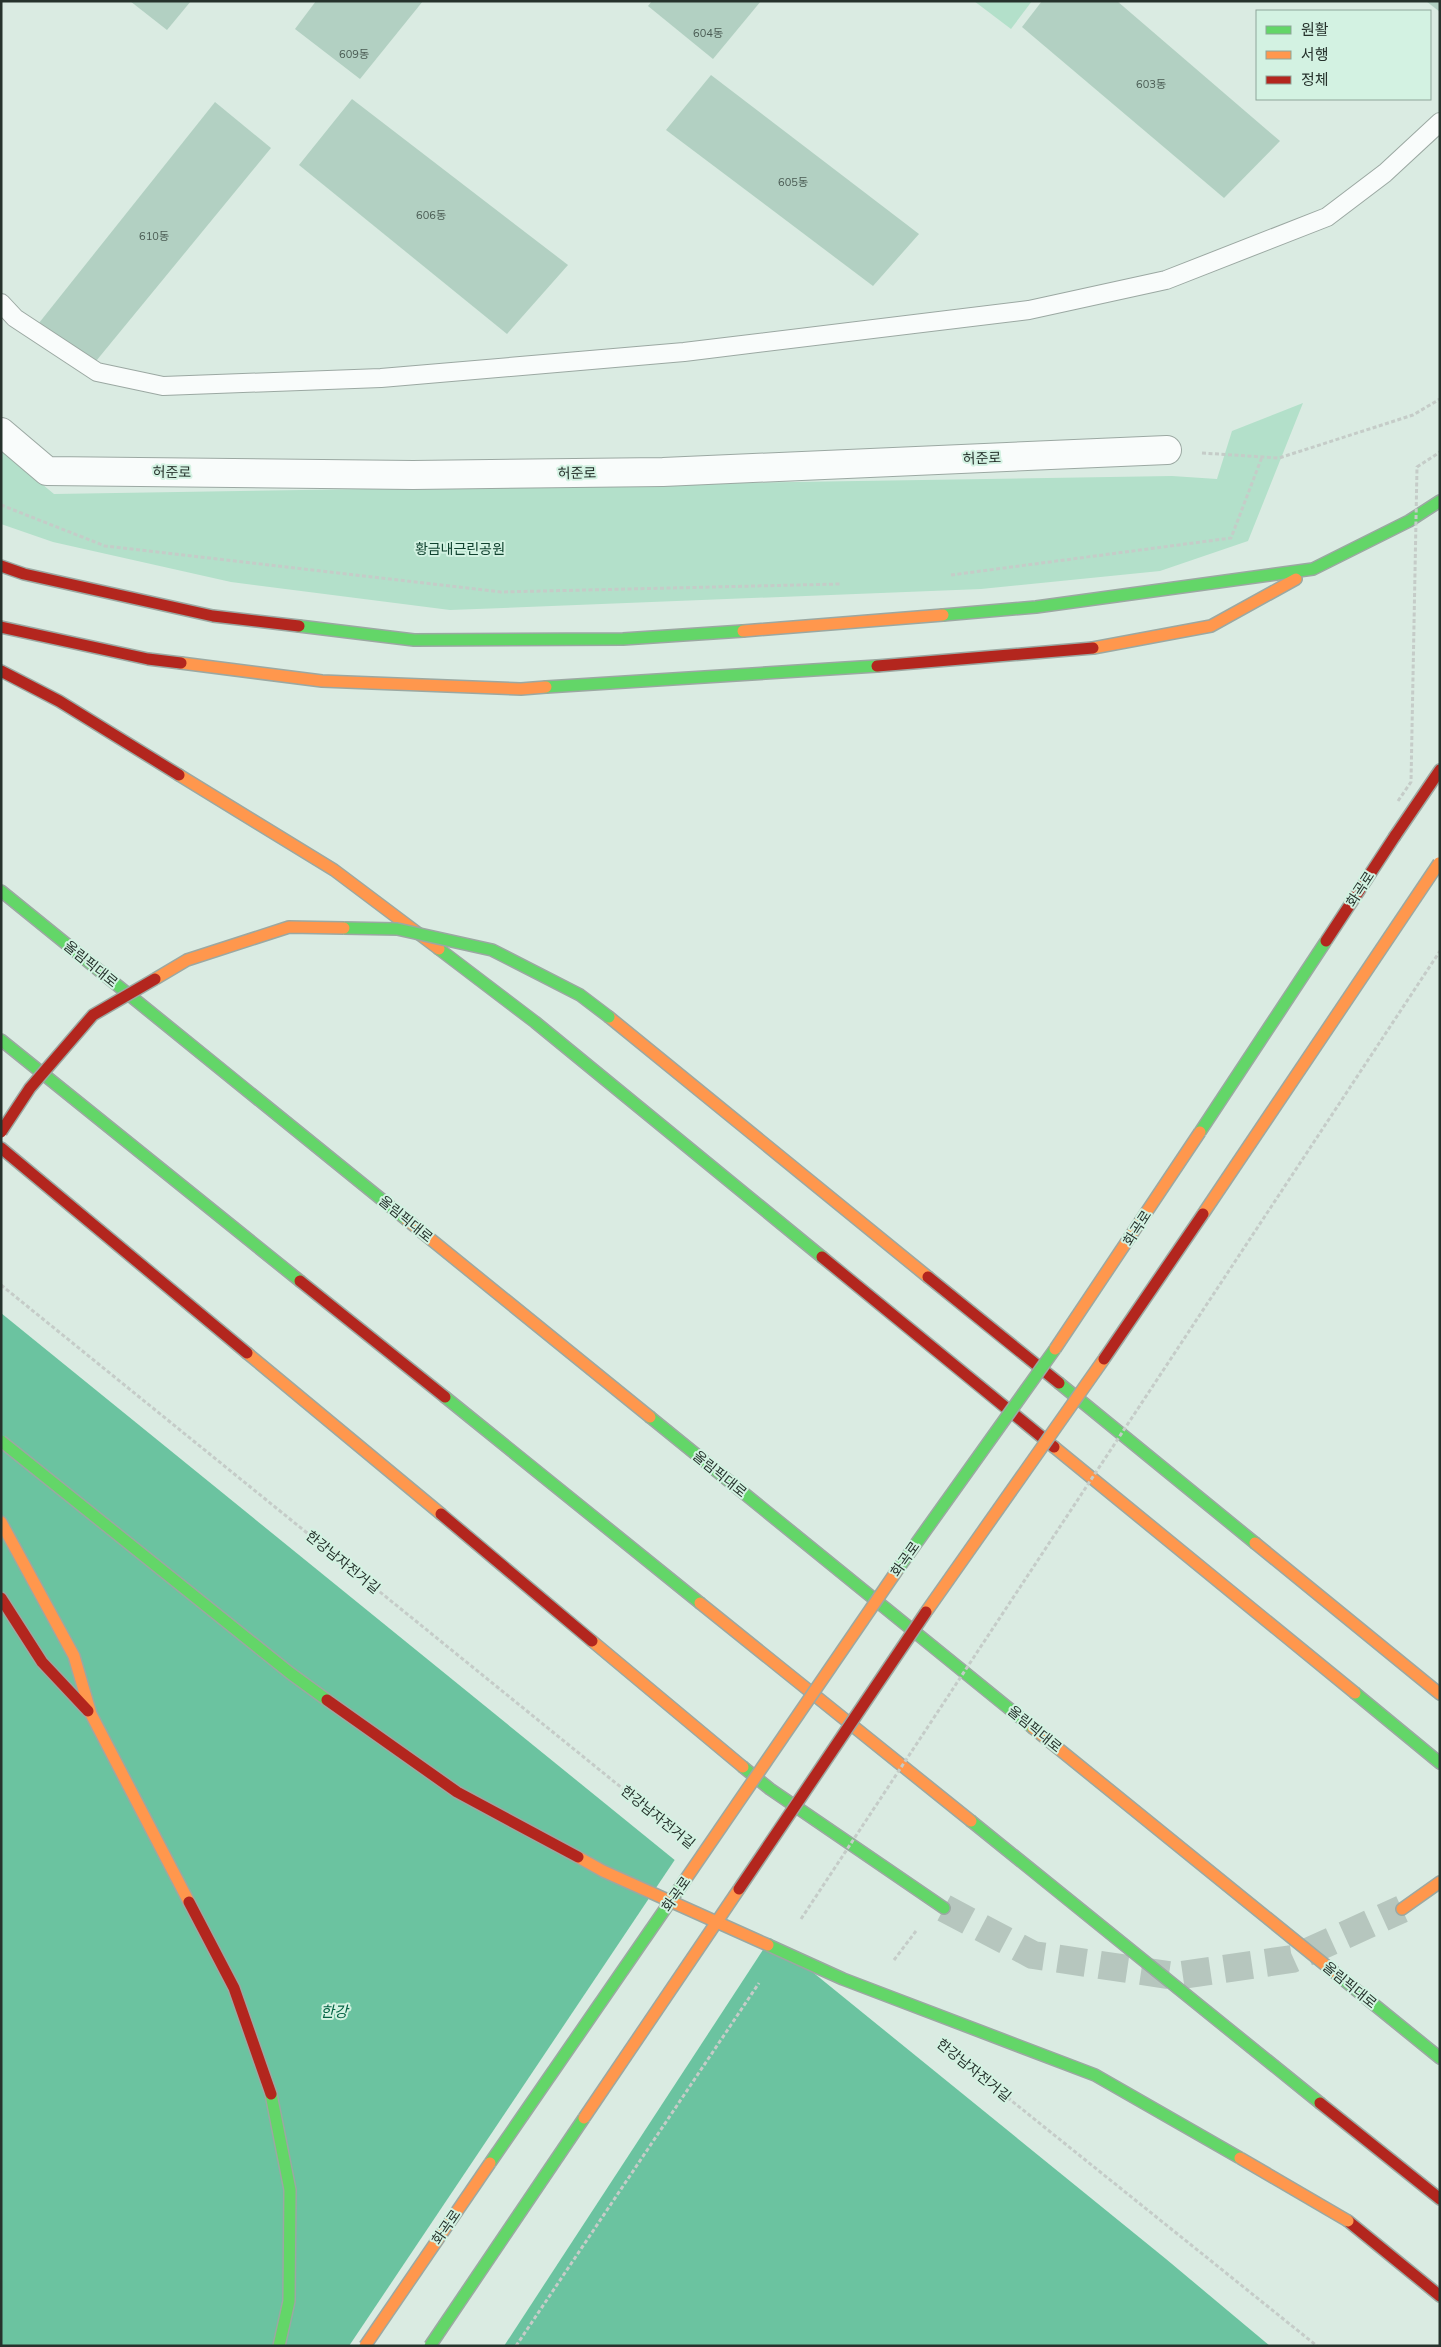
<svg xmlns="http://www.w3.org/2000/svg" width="1441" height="2347" font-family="Mulish,'Noto Sans KR',sans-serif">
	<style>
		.green { fill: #b3e0ca }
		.water { fill: #6bc3a0 }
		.pier { fill: #daebe2 }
		.building { fill: #b2d0c2 }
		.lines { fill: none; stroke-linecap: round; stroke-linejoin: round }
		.highway-tunnel { stroke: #b6c6be; stroke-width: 28; stroke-dasharray: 28 14; stroke-linecap: butt }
		.lane-casing { stroke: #9ba8a2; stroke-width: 20 }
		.street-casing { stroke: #9ba8a2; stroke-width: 30 }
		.fast-casing { stroke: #9ba8a2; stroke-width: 14 }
		.slow-casing { stroke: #9ba8a2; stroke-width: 14 }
		.jam-casing { stroke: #9ba8a2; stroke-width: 14 }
		.path { stroke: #c5ccc8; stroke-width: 3; stroke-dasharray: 4 2.5; stroke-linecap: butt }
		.lane { stroke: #f9fcfb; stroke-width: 18 }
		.street { stroke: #f9fcfb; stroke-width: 28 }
		.fast { stroke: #63d668; stroke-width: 11 }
		.slow { stroke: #ff974d; stroke-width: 11 }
		.jam { stroke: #b3261e; stroke-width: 11 }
		.fast-bridge-casing { stroke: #9ba8a2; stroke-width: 14; stroke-linecap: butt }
		.slow-bridge-casing { stroke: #9ba8a2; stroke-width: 14; stroke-linecap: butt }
		.jam-bridge-casing { stroke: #9ba8a2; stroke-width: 14; stroke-linecap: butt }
		.path-bridge { stroke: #c5ccc8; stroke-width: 3; stroke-dasharray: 4 2.5; stroke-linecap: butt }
		.fast-bridge { stroke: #63d668; stroke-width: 11 }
		.slow-bridge { stroke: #ff974d; stroke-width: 11 }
		.jam-bridge { stroke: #b3261e; stroke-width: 11 }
		.labels { text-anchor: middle; stroke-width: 4; stroke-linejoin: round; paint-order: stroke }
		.number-label { font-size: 11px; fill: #495a52 }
		.street-label { font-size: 14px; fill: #26322c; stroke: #d3f2e2 }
		.park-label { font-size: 14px; fill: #0f412e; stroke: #d3f2e2 }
		.water-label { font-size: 15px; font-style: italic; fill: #046344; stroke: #d3f2e2 }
	</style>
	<rect width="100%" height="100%" fill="#daebe2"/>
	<!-- green -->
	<g class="green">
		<path d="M974 1H1032L1011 29Z"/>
		<path d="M1303 403 1248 541 1160 571 981 589 450 610 231 582 53 542 1 524V450L54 494 1172 476 1217 479 1232 431Z"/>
	</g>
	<!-- water -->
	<path class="water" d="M1 1313 1166 2259 1270 2346H1Z"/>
	<!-- pier -->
	<path class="pier" d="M676 1858 772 1936 504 2346H349Z"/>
	<!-- building -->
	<g class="building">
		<path d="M130 1H191L167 30Z"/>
		<path d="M316 1H423L360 79 295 29Z"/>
		<path d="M652 1H761L713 59 648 6Z"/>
		<path d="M1042 1H1117L1280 141 1224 198 1022 27Z"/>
		<path d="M1426 1H1440V12Z"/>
		<path d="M711 75 919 234 873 286 666 130Z"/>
		<path d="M352 99 568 265 507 334 299 165Z"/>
		<path d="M215 102 271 148 92 366 39 323Z"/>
	</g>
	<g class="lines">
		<!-- highway-tunnel -->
		<path class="highway-tunnel" d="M944 1908 1033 1955 1175 1976 1292 1959 1402 1909"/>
		<!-- lane casing -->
		<g class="lane-casing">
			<path id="lane" d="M1 303 15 318 97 372 163 386 381 378 684 352 1029 310 1166 280 1327 217 1385 173 1440 122"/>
		</g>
		<!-- street casing -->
		<g class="street-casing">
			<path id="street" d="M1 432 47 471 413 475 663 472 1167 450"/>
		</g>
		<!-- fast casing -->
		<g class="fast-casing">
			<g id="fast">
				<path d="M943 615 1036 607 1313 569 1409 521 1440 501"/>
				<path d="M299 626 414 640 623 639 743 631"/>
				<path d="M546 687 877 666"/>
				<path d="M1 891 407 1220"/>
				<path d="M439 949 535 1022 822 1257"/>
				<path d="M1 1040 300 1281"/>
				<path d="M1059 1383 1255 1543"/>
				<path d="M445 1397 700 1603"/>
				<path d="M650 1417 1033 1728"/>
				<path d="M1355 1693 1440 1763"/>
				<path d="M743 1767 770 1789 944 1908"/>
				<path d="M971 1821 1320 2103"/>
				<path d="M1334 1972 1440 2058"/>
				<path d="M271 2094 290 2190 289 2301 279 2346"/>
			</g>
		</g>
		<!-- slow casing -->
		<g class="slow-casing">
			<g id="slow">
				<path d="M743 631 943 615"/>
				<path d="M1093 648 1211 626 1296 579"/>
				<path d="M181 663 322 681 521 689 546 687"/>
				<path d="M179 775 334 870 439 949"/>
				<path d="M609 1017 928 1277"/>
				<path d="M407 1220 650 1417"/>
				<path d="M247 1353 441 1514"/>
				<path d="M1054 1447 1355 1693"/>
				<path d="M1 1522 74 1656 91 1714 189 1902"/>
				<path d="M1255 1543 1440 1694"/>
				<path d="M700 1603 971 1821"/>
				<path d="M592 1641 743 1767"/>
				<path d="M1033 1728 1334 1972"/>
				<path d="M1402 1909 1440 1882"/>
			</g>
		</g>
		<!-- jam casing -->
		<g class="jam-casing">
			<g id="jam">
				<path d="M1 566 24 574 213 616 299 626"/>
				<path d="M1 627 148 659 181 663"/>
				<path d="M877 666 1093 648"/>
				<path d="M1 671 59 701 179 775"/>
				<path d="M1395 836 1440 770"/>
				<path d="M1 1148 247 1353"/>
				<path d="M822 1257 1054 1447"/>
				<path d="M928 1277 1059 1383"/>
				<path d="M300 1281 445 1397"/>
				<path d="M441 1514 592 1641"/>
				<path d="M1 1598 42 1662 88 1711"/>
				<path d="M189 1902 234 1988 271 2094"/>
				<path d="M1320 2103 1440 2199"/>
				<path d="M1348 2221 1440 2296"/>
			</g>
		</g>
		<!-- path -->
		<g class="path">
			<path d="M1202 453 1279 458 1413 415 1440 399"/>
			<path d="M1 505 105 546 501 592 840 584"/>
			<path d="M951 575 1231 538 1262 457"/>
			<path d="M1 1285 675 1831"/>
			<path d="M894 1960 916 1931"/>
			<path d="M972 2069 1317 2346"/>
		</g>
		<!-- lane -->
		<use href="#lane" class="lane"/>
		<!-- street -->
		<use href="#street" class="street"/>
		<!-- fast -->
		<use href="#fast" class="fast"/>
		<!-- slow -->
		<use href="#slow" class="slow"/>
		<!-- jam -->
		<use href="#jam" class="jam"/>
		<!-- fast-bridge casing -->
		<g class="fast-bridge-casing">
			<g id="fast-bridge">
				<path d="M344 928 397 929 492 950 580 995 609 1017"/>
				<path d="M1200 1132 1326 941"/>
				<path d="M1 1441 290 1673 327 1700"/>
				<path d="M898 1569 1055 1349"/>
				<path d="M768 1945 843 1979 1095 2075 1240 2158"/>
				<path d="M490 2163 683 1883"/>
				<path d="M430 2346 584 2118"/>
			</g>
		</g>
		<!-- slow-bridge casing -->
		<g class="slow-bridge-casing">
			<g id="slow-bridge">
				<path d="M155 979 187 960 289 927 344 928"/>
				<path d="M1203 1214 1439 863"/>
				<path d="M1055 1349 1200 1132"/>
				<path d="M926 1612 1104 1359"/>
				<path d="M578 1857 603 1871 768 1945"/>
				<path d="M683 1883 898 1569"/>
				<path d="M584 2118 739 1889"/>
				<path d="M1240 2158 1348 2221"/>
				<path d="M365 2346 490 2163"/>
			</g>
		</g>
		<!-- jam-bridge casing -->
		<g class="jam-bridge-casing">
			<g id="jam-bridge">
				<path d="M1326 941 1395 836"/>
				<path d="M1 1132 30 1088 93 1015 155 979"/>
				<path d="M1104 1359 1203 1214"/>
				<path d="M327 1700 457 1792 578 1857"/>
				<path d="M739 1889 926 1612"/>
			</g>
		</g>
		<!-- path-bridge -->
		<g class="path-bridge">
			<path d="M1398 801 1411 782 1417 467 1440 452"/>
			<path d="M801 1919 1440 951"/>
			<path d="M516 2346 759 1983"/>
		</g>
		<!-- fast-bridge -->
		<use href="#fast-bridge" class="fast-bridge"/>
		<!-- slow-bridge -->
		<use href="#slow-bridge" class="slow-bridge"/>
		<!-- jam-bridge -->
		<use href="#jam-bridge" class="jam-bridge"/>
	</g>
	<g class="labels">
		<!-- number labels -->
		<g class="number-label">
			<text x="708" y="37">604동</text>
			<text x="354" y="58">609동</text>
			<text x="1151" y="88">603동</text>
			<text x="793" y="186">605동</text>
			<text x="431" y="219">606동</text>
			<text x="154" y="240">610동</text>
		</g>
		<!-- street labels -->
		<g class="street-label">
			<text transform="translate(982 458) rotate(-2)" y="5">허준로</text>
			<text transform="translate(172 472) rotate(1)" y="5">허준로</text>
			<text transform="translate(577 473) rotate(-1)" y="5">허준로</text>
			<text transform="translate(1360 889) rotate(-57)" y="5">화곡로</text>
			<text transform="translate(91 964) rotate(39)" y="5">올림픽대로</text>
			<text transform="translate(406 1219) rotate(39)" y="5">올림픽대로</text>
			<text transform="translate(1137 1228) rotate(-57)" y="5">화곡로</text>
			<text transform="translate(720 1474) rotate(39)" y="5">올림픽대로</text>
			<text transform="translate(905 1559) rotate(-55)" y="5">화곡로</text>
			<text transform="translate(343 1562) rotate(39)" y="5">한강남자전거길</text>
			<text transform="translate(1035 1729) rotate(39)" y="5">올림픽대로</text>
			<text transform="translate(658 1817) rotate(39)" y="5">한강남자전거길</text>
			<text transform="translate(676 1894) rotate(-55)" y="5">화곡로</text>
			<text transform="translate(1350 1985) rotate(39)" y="5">올림픽대로</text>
			<text transform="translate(974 2070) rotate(39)" y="5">한강남자전거길</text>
			<text transform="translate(446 2227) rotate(-56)" y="5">화곡로</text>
		</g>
		<!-- park labels -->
		<g class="park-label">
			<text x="460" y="554">황금내근린공원</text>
		</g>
		<!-- water labels -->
		<g class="water-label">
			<text x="334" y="2017">한강</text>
		</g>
	</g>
	<!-- border -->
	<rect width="1441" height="2347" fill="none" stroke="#26322c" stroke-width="5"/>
	<!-- legend -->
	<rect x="1256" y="10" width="175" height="90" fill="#d3f2e2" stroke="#8ea599"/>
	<rect x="1266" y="26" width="25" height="8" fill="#63d668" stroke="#8ea599"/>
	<text x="1301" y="35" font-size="15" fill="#26322c">원활</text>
	<rect x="1266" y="51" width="25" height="8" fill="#ff974d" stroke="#8ea599"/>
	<text x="1301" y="60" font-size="15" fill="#26322c">서행</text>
	<rect x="1266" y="76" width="25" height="8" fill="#b3261e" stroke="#8ea599"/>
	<text x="1301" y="85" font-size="15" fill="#26322c">정체</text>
</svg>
